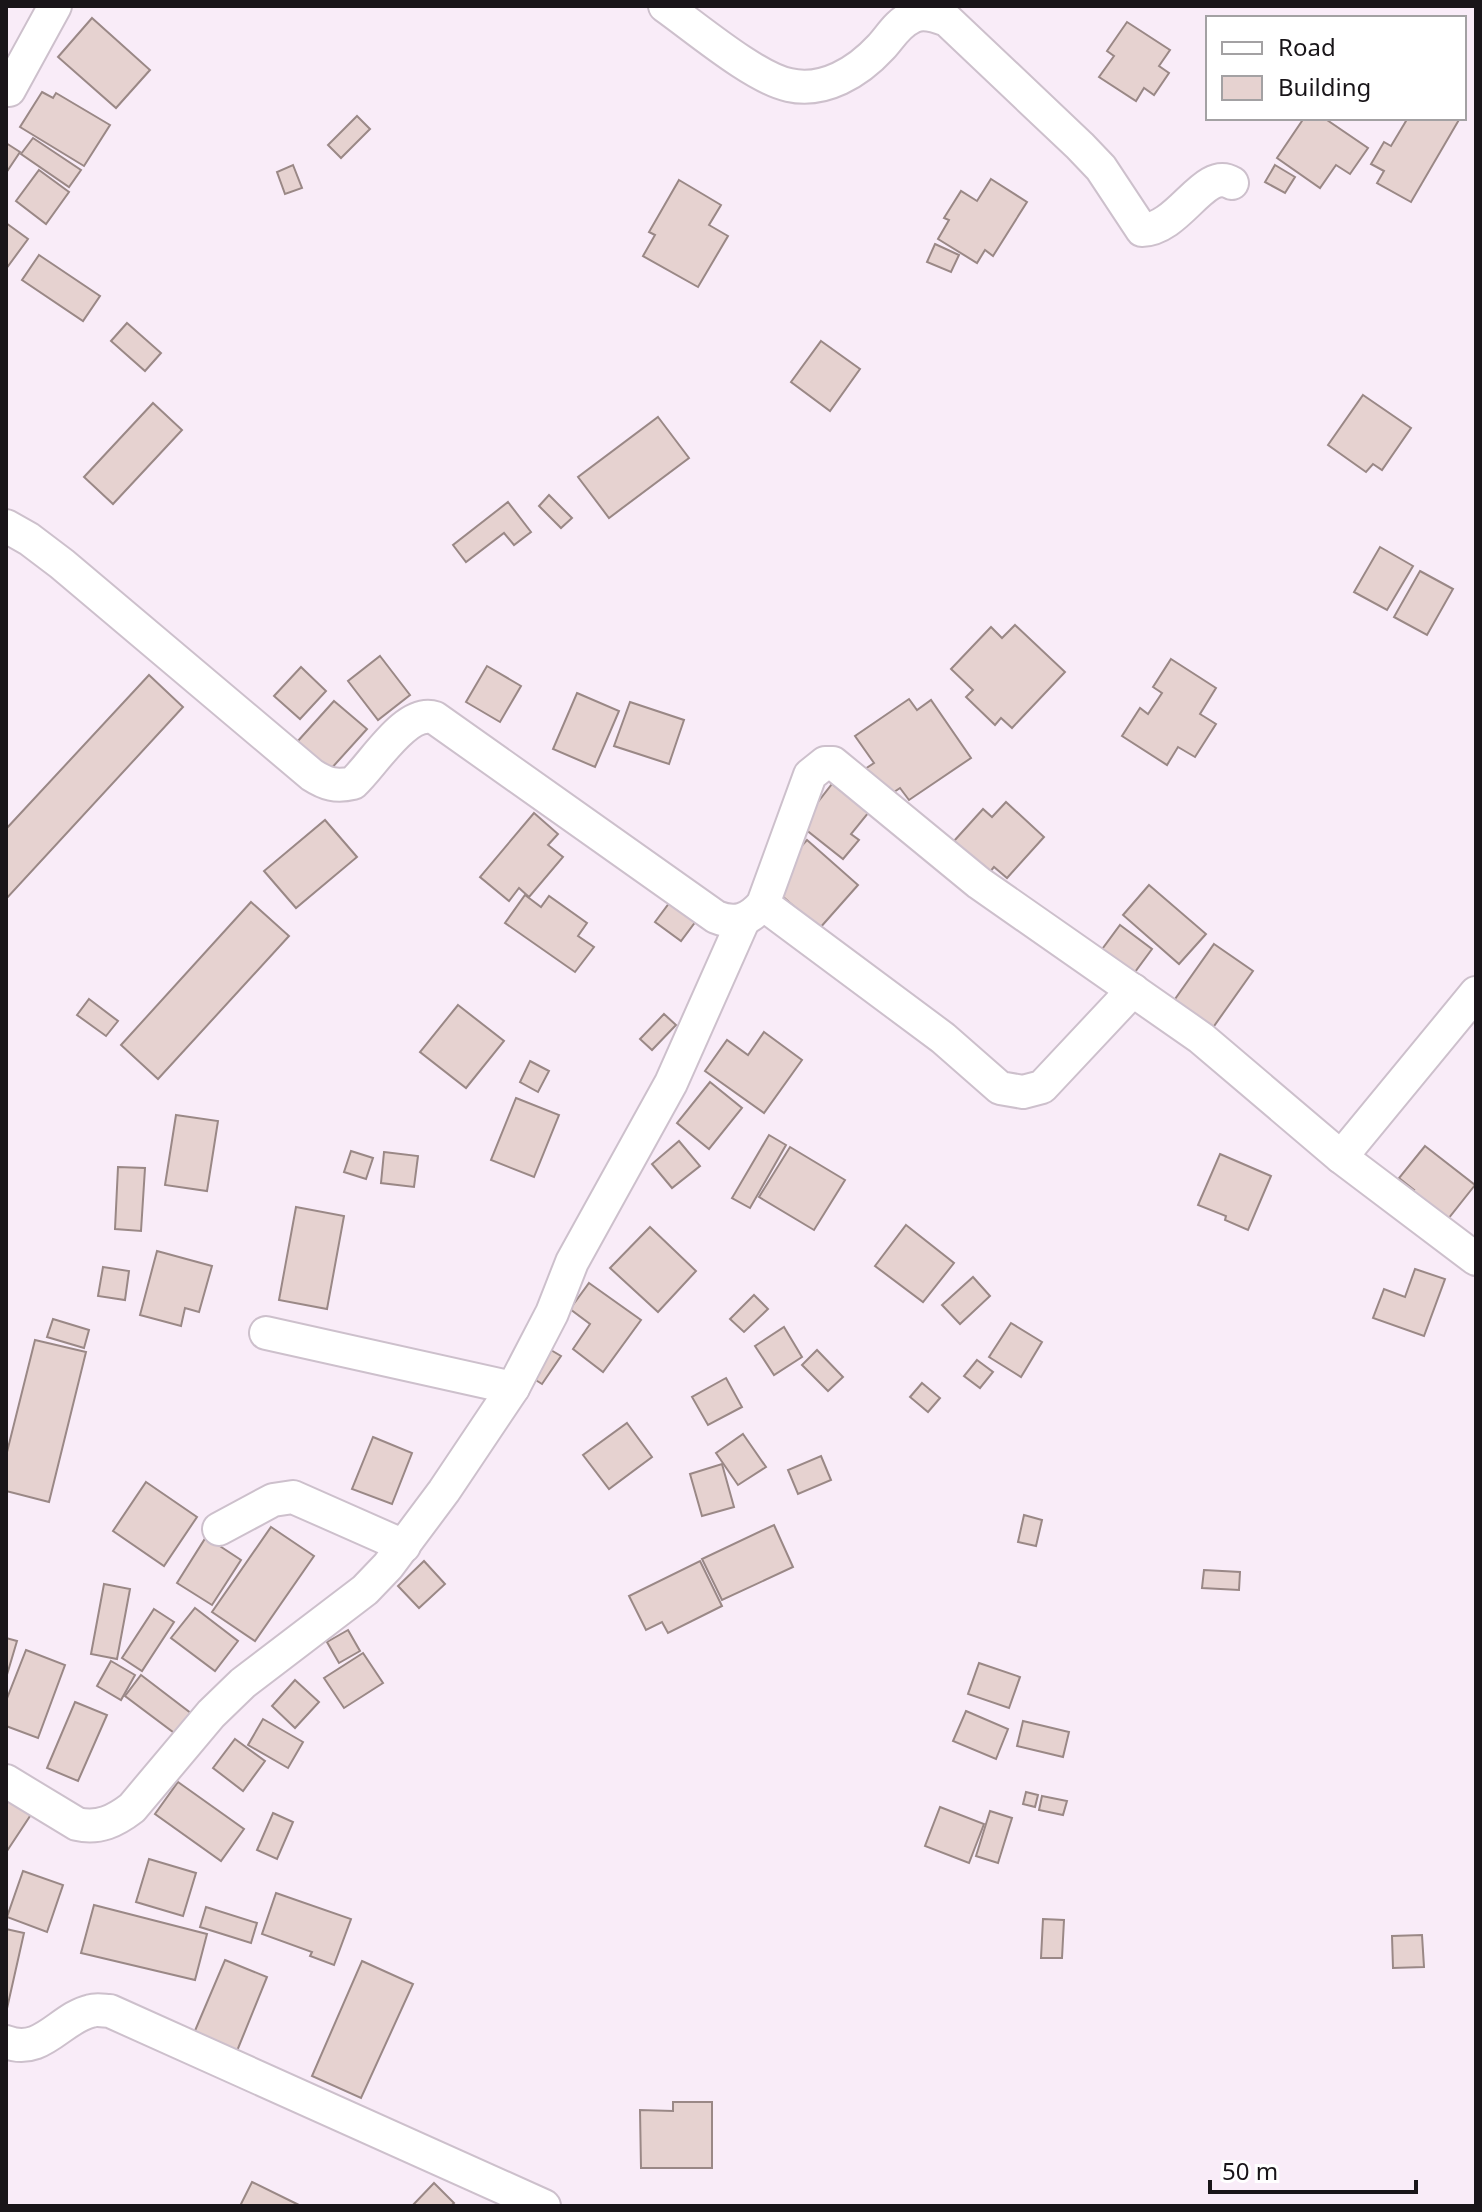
<svg xmlns="http://www.w3.org/2000/svg" width="1482" height="2212" font-family="'Noto Sans',sans-serif">
	<style>
		.building { fill: #e6d2d0; stroke: #9a8886; stroke-width: 2 }
		.lines { fill: none; stroke-linecap: round; stroke-linejoin: round }
		.street-casing { stroke: #cdc0cc; stroke-width: 36 }
		.street { stroke: #fff; stroke-width: 32 }
	</style>
	<rect width="100%" height="100%" fill="#f9ecf8"/>
	<!-- building -->
	<g class="building">
		<path d="M92 18 150 70 116 108 58 57Z"/>
		<path d="M1127 22 1170 50 1159 66 1169 73 1154 95 1144 88 1136 101 1099 77 1114 56 1107 51Z"/>
		<path d="M42 92 53 98 56 93 110 125 84 166 20 127Z"/>
		<path d="M357 116 370 129 341 158 328 145Z"/>
		<path d="M1304 118H1324L1368 148 1350 174 1336 165 1320 188 1277 158Z"/>
		<path d="M1402 118H1460L1411 202 1377 183 1384 171 1371 164 1384 142 1391 146 1406 121Z"/>
		<path d="M33 138 81 170 69 187 21 154Z"/>
		<path d="M6 143 20 152 6 173Z"/>
		<path d="M293 165 302 188 285 194 277 172Z"/>
		<path d="M1275 165 1295 177 1285 193 1265 182Z"/>
		<path d="M39 170 69 192 46 224 16 201Z"/>
		<path d="M991 179 1027 202 993 256 985 250 977 263 938 239 949 220 944 218 961 191 977 201Z"/>
		<path d="M679 180 721 205 709 225 728 236 698 287 643 256 655 235 649 232Z"/>
		<path d="M6 223 28 239 6 269Z"/>
		<path d="M935 244 959 255 951 272 927 262Z"/>
		<path d="M39 255 100 296 83 321 22 280Z"/>
		<path d="M127 323 161 353 145 371 111 341Z"/>
		<path d="M821 341 860 369 830 411 791 382Z"/>
		<path d="M1363 395 1411 428 1382 470 1373 464 1366 472 1328 445Z"/>
		<path d="M153 403 182 430 113 504 84 477Z"/>
		<path d="M658 417 689 458 609 518 578 477Z"/>
		<path d="M549 495 572 518 561 528 539 506Z"/>
		<path d="M508 502 531 532 514 545 504 533 466 562 453 545Z"/>
		<path d="M1380 547 1413 566 1387 610 1354 592Z"/>
		<path d="M1420 571 1453 589 1427 635 1394 617Z"/>
		<path d="M1015 625 1065 672 1012 728 1001 718 995 725 966 697 973 690 951 669 991 627 1002 638Z"/>
		<path d="M380 656 410 695 378 720 348 681Z"/>
		<path d="M1171 659 1216 688 1200 714 1216 724 1195 757 1178 747 1167 765 1122 736 1140 708 1148 714 1162 693 1153 687Z"/>
		<path d="M487 666 521 686 500 722 466 702Z"/>
		<path d="M301 667 326 691 300 719 274 696Z"/>
		<path d="M149 675 183 707 6 899V829Z"/>
		<path d="M577 693 619 711 595 767 553 749Z"/>
		<path d="M909 699 917 710 931 700 971 758 909 800 900 788 885 798 865 769 874 763 855 736Z"/>
		<path d="M334 701 367 729 329 771 297 742Z"/>
		<path d="M630 702 684 720 669 764 614 746Z"/>
		<path d="M832 784 869 812 851 834 859 840 843 859 800 825Z"/>
		<path d="M1006 802 1044 837 1007 878 994 867 989 873 954 841 983 809 992 817Z"/>
		<path d="M534 813 558 834 548 845 563 857 529 897 519 888 509 901 480 877Z"/>
		<path d="M325 820 357 857 296 908 264 871Z"/>
		<path d="M807 840 858 885 819 929 771 886 776 874Z"/>
		<path d="M1149 885 1206 934 1179 964 1123 915Z"/>
		<path d="M676 894 702 913 681 941 655 922Z"/>
		<path d="M525 895 541 907 549 896 587 923 578 936 594 947 575 972 505 923Z"/>
		<path d="M251 902 289 936 158 1079 121 1045Z"/>
		<path d="M1120 925 1152 949 1132 976 1100 952Z"/>
		<path d="M1214 944 1253 971 1207 1036 1168 1009Z"/>
		<path d="M89 999 118 1021 106 1036 77 1015Z"/>
		<path d="M458 1005 504 1041 466 1088 420 1052Z"/>
		<path d="M664 1014 676 1025 652 1050 640 1039Z"/>
		<path d="M764 1032 802 1060 764 1113 705 1071 727 1040 748 1055Z"/>
		<path d="M530 1061 549 1071 538 1092 520 1082Z"/>
		<path d="M710 1082 742 1108 709 1149 677 1123Z"/>
		<path d="M516 1098 559 1115 534 1177 491 1160Z"/>
		<path d="M176 1115 218 1121 207 1191 165 1185Z"/>
		<path d="M769 1135 786 1145 750 1208 732 1198Z"/>
		<path d="M679 1141 700 1166 672 1188 652 1164Z"/>
		<path d="M1425 1146 1475 1185 1444 1224 1409 1196 1414 1190 1399 1178Z"/>
		<path d="M790 1147 845 1180 814 1230 759 1197Z"/>
		<path d="M351 1151 373 1158 366 1179 344 1172Z"/>
		<path d="M384 1152 418 1156 414 1187 381 1183Z"/>
		<path d="M1220 1154 1271 1176 1248 1230 1225 1220 1226 1216 1198 1205Z"/>
		<path d="M118 1167 145 1168 141 1231 115 1229Z"/>
		<path d="M296 1207 344 1216 327 1309 279 1300Z"/>
		<path d="M906 1225 954 1263 923 1302 875 1266Z"/>
		<path d="M650 1227 696 1271 658 1312 610 1268Z"/>
		<path d="M157 1251 212 1266 199 1312 185 1308 181 1326 140 1315Z"/>
		<path d="M103 1267 129 1271 125 1300 98 1296Z"/>
		<path d="M1415 1269 1445 1279 1424 1336 1373 1318 1384 1289 1405 1297Z"/>
		<path d="M973 1277 990 1296 960 1324 942 1305Z"/>
		<path d="M589 1283 641 1320 603 1372 573 1349 590 1324 570 1309Z"/>
		<path d="M754 1295 768 1309 744 1332 730 1319Z"/>
		<path d="M53 1319 89 1330 84 1348 47 1337Z"/>
		<path d="M1011 1323 1042 1342 1021 1377 989 1357Z"/>
		<path d="M784 1327 802 1357 774 1375 755 1346Z"/>
		<path d="M35 1340 86 1352 49 1502 6 1491V1456Z"/>
		<path d="M544 1346 561 1356 542 1384 526 1374Z"/>
		<path d="M817 1350 843 1377 828 1391 802 1365Z"/>
		<path d="M977 1360 993 1372 980 1388 964 1376Z"/>
		<path d="M726 1378 742 1407 708 1425 692 1397Z"/>
		<path d="M922 1383 940 1398 928 1412 910 1397Z"/>
		<path d="M627 1423 652 1457 609 1489 583 1455Z"/>
		<path d="M743 1434 766 1467 738 1485 716 1453Z"/>
		<path d="M373 1437 412 1453 392 1504 352 1489Z"/>
		<path d="M821 1456 831 1480 798 1494 788 1470Z"/>
		<path d="M722 1464 734 1507 702 1516 690 1474Z"/>
		<path d="M146 1482 197 1517 164 1566 113 1531Z"/>
		<path d="M1024 1515 1042 1520 1036 1546 1018 1542Z"/>
		<path d="M774 1525 793 1567 722 1600 702 1559Z"/>
		<path d="M271 1527 314 1556 255 1641 212 1612Z"/>
		<path d="M206 1537 241 1560 212 1605 177 1583Z"/>
		<path d="M424 1561 445 1584 419 1608 398 1586Z"/>
		<path d="M700 1561 722 1606 668 1633 662 1622 646 1630 629 1596Z"/>
		<path d="M1204 1570 1240 1572 1239 1590 1202 1588Z"/>
		<path d="M104 1584 130 1589 117 1659 91 1654Z"/>
		<path d="M195 1608 238 1641 215 1671 171 1638Z"/>
		<path d="M154 1609 174 1622 142 1671 122 1658Z"/>
		<path d="M348 1630 360 1651 339 1663 327 1642Z"/>
		<path d="M6 1638 17 1641 6 1678Z"/>
		<path d="M26 1650 65 1665 38 1738 6 1726V1701Z"/>
		<path d="M363 1653 383 1683 344 1708 324 1678Z"/>
		<path d="M111 1661 135 1675 121 1700 97 1686Z"/>
		<path d="M979 1663 1020 1677 1009 1708 968 1694Z"/>
		<path d="M141 1675 192 1714 177 1735 125 1696Z"/>
		<path d="M295 1680 319 1702 295 1728 272 1706Z"/>
		<path d="M75 1702 107 1715 78 1781 47 1768Z"/>
		<path d="M966 1711 1008 1729 996 1759 953 1741Z"/>
		<path d="M263 1719 303 1742 288 1768 248 1745Z"/>
		<path d="M1023 1721 1069 1732 1063 1757 1017 1746Z"/>
		<path d="M235 1739 265 1761 243 1791 213 1768Z"/>
		<path d="M178 1782 244 1829 221 1861 155 1814Z"/>
		<path d="M6 1792 34 1810 7 1851 6 1850Z"/>
		<path d="M1026 1792 1038 1795 1035 1807 1023 1804Z"/>
		<path d="M1042 1796 1067 1801 1063 1815 1039 1810Z"/>
		<path d="M940 1807 984 1824 969 1863 925 1846Z"/>
		<path d="M990 1811 1012 1818 998 1863 976 1856Z"/>
		<path d="M273 1813 293 1822 277 1859 257 1850Z"/>
		<path d="M149 1859 196 1873 183 1916 136 1902Z"/>
		<path d="M23 1871 63 1885 47 1932 7 1917Z"/>
		<path d="M276 1893 351 1919 334 1965 310 1956 312 1952 262 1934Z"/>
		<path d="M94 1905 207 1934 195 1980 81 1953Z"/>
		<path d="M206 1907 257 1923 251 1943 200 1927Z"/>
		<path d="M1043 1919 1064 1920 1062 1958H1041Z"/>
		<path d="M6 1929 24 1933 6 2013Z"/>
		<path d="M1422 1935 1424 1967 1393 1968 1392 1936Z"/>
		<path d="M225 1960 267 1977 237 2051 194 2033Z"/>
		<path d="M362 1961 413 1984 361 2098 312 2076Z"/>
		<path d="M673 2102H712V2168H641L640 2110 673 2111Z"/>
		<path d="M252 2182 301 2206H240Z"/>
		<path d="M434 2183 454 2203 451 2206H412Z"/>
	</g>
	<g class="lines">
		<!-- street casing -->
		<g class="street-casing">
			<g id="street">
				<path d="M665 6C696 28 755 78 789 85 824 93 858 72 881 47 891 36 898 23 912 17 923 11 936 16 947 20L1080 146 1101 168 1142 230C1180 229 1204 166 1232 183"/>
				<path d="M9 90 55 6"/>
				<path d="M6 526 29 539 62 564 312 775C326 784 336 787 353 783 373 765 406 708 435 718L716 917C736 925 749 920 763 904L810 775 825 763H833L979 883 1201 1038 1341 1157 1476 1259"/>
				<path d="M763 904 943 1038 1000 1088 1023 1092 1042 1087 1133 990"/>
				<path d="M1341 1157 1476 993"/>
				<path d="M266 1333 513 1388"/>
				<path d="M219 1529 273 1500 293 1497 404 1546"/>
				<path d="M6 1781 77 1824C99 1829 115 1821 132 1808L211 1714 243 1683 365 1590 388 1566 444 1491 513 1388 552 1313 572 1262 671 1083 743 921"/>
				<path d="M6 2042C42 2056 60 2018 91 2011 97 2009 105 2011 110 2011L544 2206"/>
			</g>
		</g>
		<!-- street -->
		<use href="#street" class="street"/>
	</g>
	<!-- border -->
	<rect width="1482" height="2212" fill="none" stroke="#191519" stroke-width="16"/>
	<!-- legend -->
	<rect x="1206" y="16" width="260" height="104" fill="#ffffff" stroke="#a3a1a3" stroke-width="2"/>
	<rect x="1222" y="42" width="40" height="12" fill="#ffffff" stroke="#a3a1a3" stroke-width="2"/>
	<text x="1278" y="56" font-size="24" fill="#191519">Road</text>
	<rect x="1222" y="76" width="40" height="24" fill="#e6d2d0" stroke="#a3a1a3" stroke-width="2"/>
	<text x="1278" y="96" font-size="24" fill="#191519">Building</text>
	<!-- scale -->
	<path d="M1210 2180v12h206v-12" fill="none" stroke="#191519" stroke-width="4"/>
	<text x="1222" y="2180" font-size="24" fill="#191519" stroke="#ffffff" stroke-width="6" paint-order="stroke">50 m</text>
</svg>
